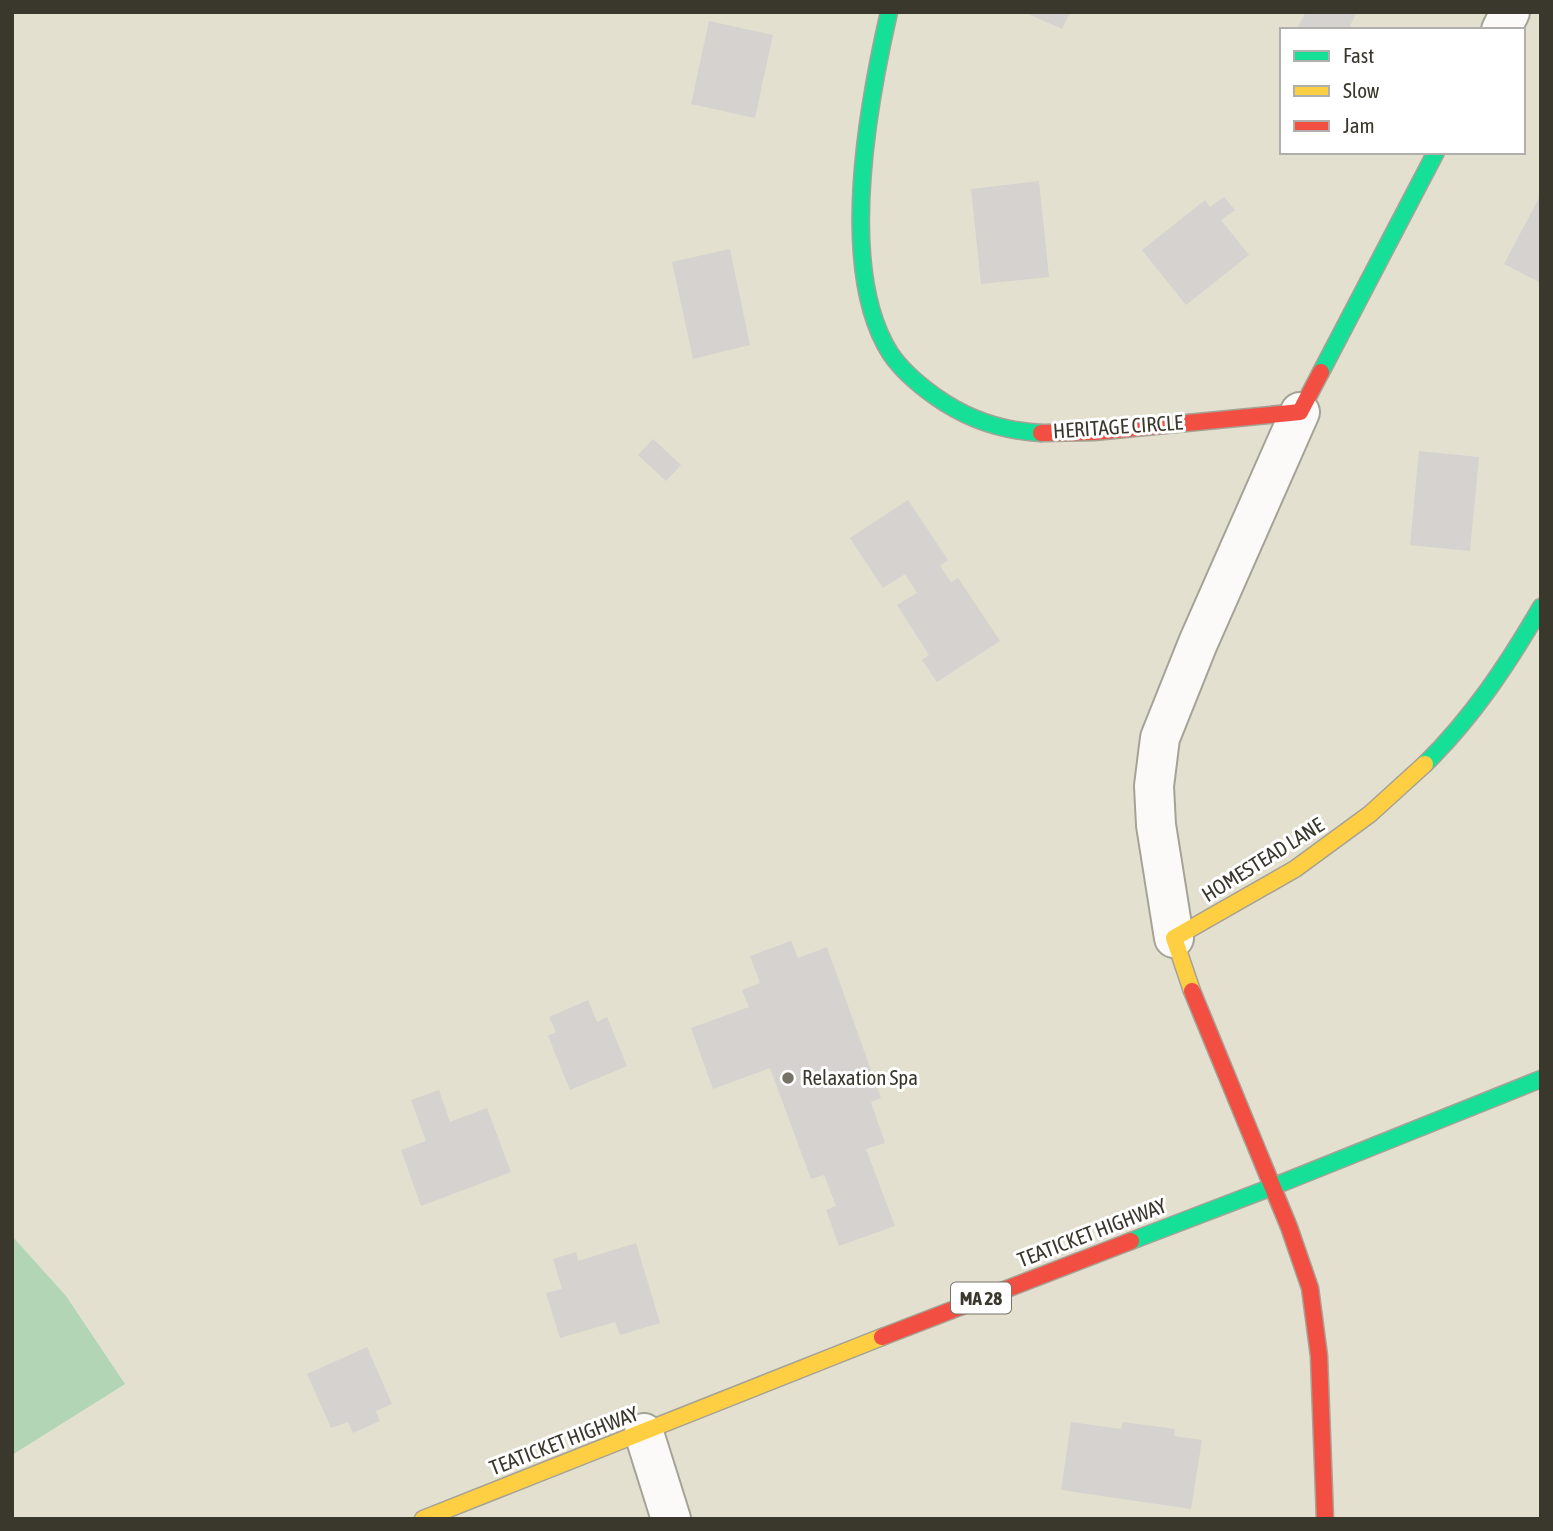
<svg xmlns="http://www.w3.org/2000/svg" width="1553" height="1531" font-family="'Asap Condensed',sans-serif">
	<style>
		.green { fill: #b2d5b6 }
		.building { fill: #d5d2cf }
		.lines { fill: none; stroke-linecap: round; stroke-linejoin: round }
		.street-casing { stroke: #a5a296; stroke-width: 42 }
		.fast-casing { stroke: #a5a296; stroke-width: 19 }
		.slow-casing { stroke: #a5a296; stroke-width: 19 }
		.jam-casing { stroke: #a5a296; stroke-width: 19 }
		.street { stroke: #fbfaf8; stroke-width: 38 }
		.fast { stroke: #16e098; stroke-width: 16 }
		.slow { stroke: #ffcf43; stroke-width: 16 }
		.jam { stroke: #f24e42; stroke-width: 16 }
		.poi-dot { fill: #767265; stroke: #fff; stroke-width: 2.5 }
		.labels { text-anchor: middle; stroke-width: 6; stroke-linejoin: round; paint-order: stroke }
		.shield { fill: #fff; stroke: #75736b; stroke-width: 2 }
		.shield-label { font-size: 19px; font-weight: bold; fill: #3a372c }
		.street-label { font-size: 21px; fill: #3a372c; stroke: #fff }
		.poi-label { font-size: 21px; fill: #3a372c; stroke: #fff; text-anchor: start }
	</style>
	<rect width="100%" height="100%" fill="#e4e0d0"/>
	<!-- green -->
	<path class="green" d="M12 1236 66 1296 125 1384 12 1455Z"/>
	<!-- building -->
	<g class="building">
		<path d="M1024 12H1070L1062 29Z"/>
		<path d="M1306 12H1357L1350 26 1357 30H1296Z"/>
		<path d="M709 21 773 35 755 118 691 104Z"/>
		<path d="M1039 181 1049 277 981 284 971 189Z"/>
		<path d="M1541 194V283L1504 264Z"/>
		<path d="M1224 197 1235 210 1221 220 1249 255 1186 305 1142 250 1205 200 1210 207Z"/>
		<path d="M730 249 750 345 693 359 672 262Z"/>
		<path d="M653 439 681 465 666 481 638 455Z"/>
		<path d="M1419 451 1479 457 1470 551 1410 545Z"/>
		<path d="M908 500 948 560 940 566 951 582 958 578 1000 641 937 682 922 660 929 655 897 605 917 593 905 574 883 588 850 538Z"/>
		<path d="M791 941 798 958 827 947 881 1098 871 1102 885 1143 866 1149 895 1226 839 1246 826 1210 836 1206 824 1175 811 1179 770 1068 713 1089 691 1028 749 1007 742 990 760 983 750 956Z"/>
		<path d="M588 1000 597 1022 607 1017 627 1066 570 1090 548 1036 556 1032 549 1017Z"/>
		<path d="M439 1090 450 1122 487 1108 511 1172 421 1206 401 1150 426 1141 411 1100Z"/>
		<path d="M636 1243 660 1323 620 1335 615 1322 560 1338 546 1293 562 1289 553 1259 576 1252 578 1261Z"/>
		<path d="M367 1347 392 1404 376 1411 380 1421 353 1433 348 1422 331 1428 307 1374Z"/>
		<path d="M1071 1422 1121 1429 1123 1422 1175 1429 1174 1436 1202 1440 1191 1509 1061 1490Z"/>
	</g>
	<g class="lines">
		<!-- street casing -->
		<g class="street-casing">
			<g id="street">
				<path d="M1501 30 1510 12"/>
				<path d="M1174 938 1156 825 1154 786 1160 738 1198 643 1300 412"/>
				<path d="M644 1433 671 1519"/>
			</g>
		</g>
		<!-- fast casing -->
		<g class="fast-casing">
			<g id="fast">
				<path d="M889 12C868 104 837 269 890 353 902 371 919 385 936 397 967 419 1003 431 1041 433"/>
				<path d="M1321 372 1436 152"/>
				<path d="M1425 764C1472 718 1508 664 1541 607"/>
				<path d="M1131 1241 1272 1187 1541 1079"/>
			</g>
		</g>
		<!-- slow casing -->
		<g class="slow-casing">
			<g id="slow">
				<path d="M1192 991 1174 938 1295 869 1370 814 1425 764"/>
				<path d="M423 1519 882 1337"/>
			</g>
		</g>
		<!-- jam casing -->
		<g class="jam-casing">
			<g id="jam">
				<path d="M1041 433 1094 432 1300 412 1321 372"/>
				<path d="M1192 991 1289 1227 1310 1288 1319 1356 1325 1519"/>
				<path d="M882 1337 1131 1241"/>
			</g>
		</g>
		<!-- street -->
		<use href="#street" class="street"/>
		<!-- fast -->
		<use href="#fast" class="fast"/>
		<!-- slow -->
		<use href="#slow" class="slow"/>
		<!-- jam -->
		<use href="#jam" class="jam"/>
	</g>
	<!-- markers -->
	<circle class="poi-dot" cx="788" cy="1078" r="7"/>
	<g class="labels">
		<!-- shield labels -->
		<rect class="shield" x="951" y="1282.5" width="60" height="31" rx="5"/>
		<g class="shield-label">
			<text x="981" y="1305">MA 28</text>
		</g>
		<!-- street labels -->
		<g class="street-label">
			<text transform="translate(1118 427) rotate(-4)" y="7">HERITAGE CIRCLE</text>
			<text transform="translate(1263 860) rotate(-32)" y="7">HOMESTEAD LANE</text>
			<text transform="translate(1092 1233) rotate(-21)" y="7">TEATICKET HIGHWAY</text>
			<text transform="translate(564 1441) rotate(-21)" y="7">TEATICKET HIGHWAY</text>
		</g>
		<!-- poi labels -->
		<g class="poi-label">
			<text x="802" y="1085">Relaxation Spa</text>
		</g>
	</g>
	<!-- border -->
	<rect width="1553" height="1531" fill="none" stroke="#3a372c" stroke-width="28"/>
	<!-- legend -->
	<rect x="1280" y="28" width="245" height="126" fill="#ffffff" stroke="#b0afab" stroke-width="2"/>
	<rect x="1294" y="51" width="35" height="10" fill="#16e098" stroke="#b0afab" stroke-width="2"/>
	<text x="1343" y="63" font-size="21" fill="#3a372c">Fast</text>
	<rect x="1294" y="86" width="35" height="10" fill="#ffcf43" stroke="#b0afab" stroke-width="2"/>
	<text x="1343" y="98" font-size="21" fill="#3a372c">Slow</text>
	<rect x="1294" y="121" width="35" height="10" fill="#f24e42" stroke="#b0afab" stroke-width="2"/>
	<text x="1343" y="133" font-size="21" fill="#3a372c">Jam</text>
</svg>
